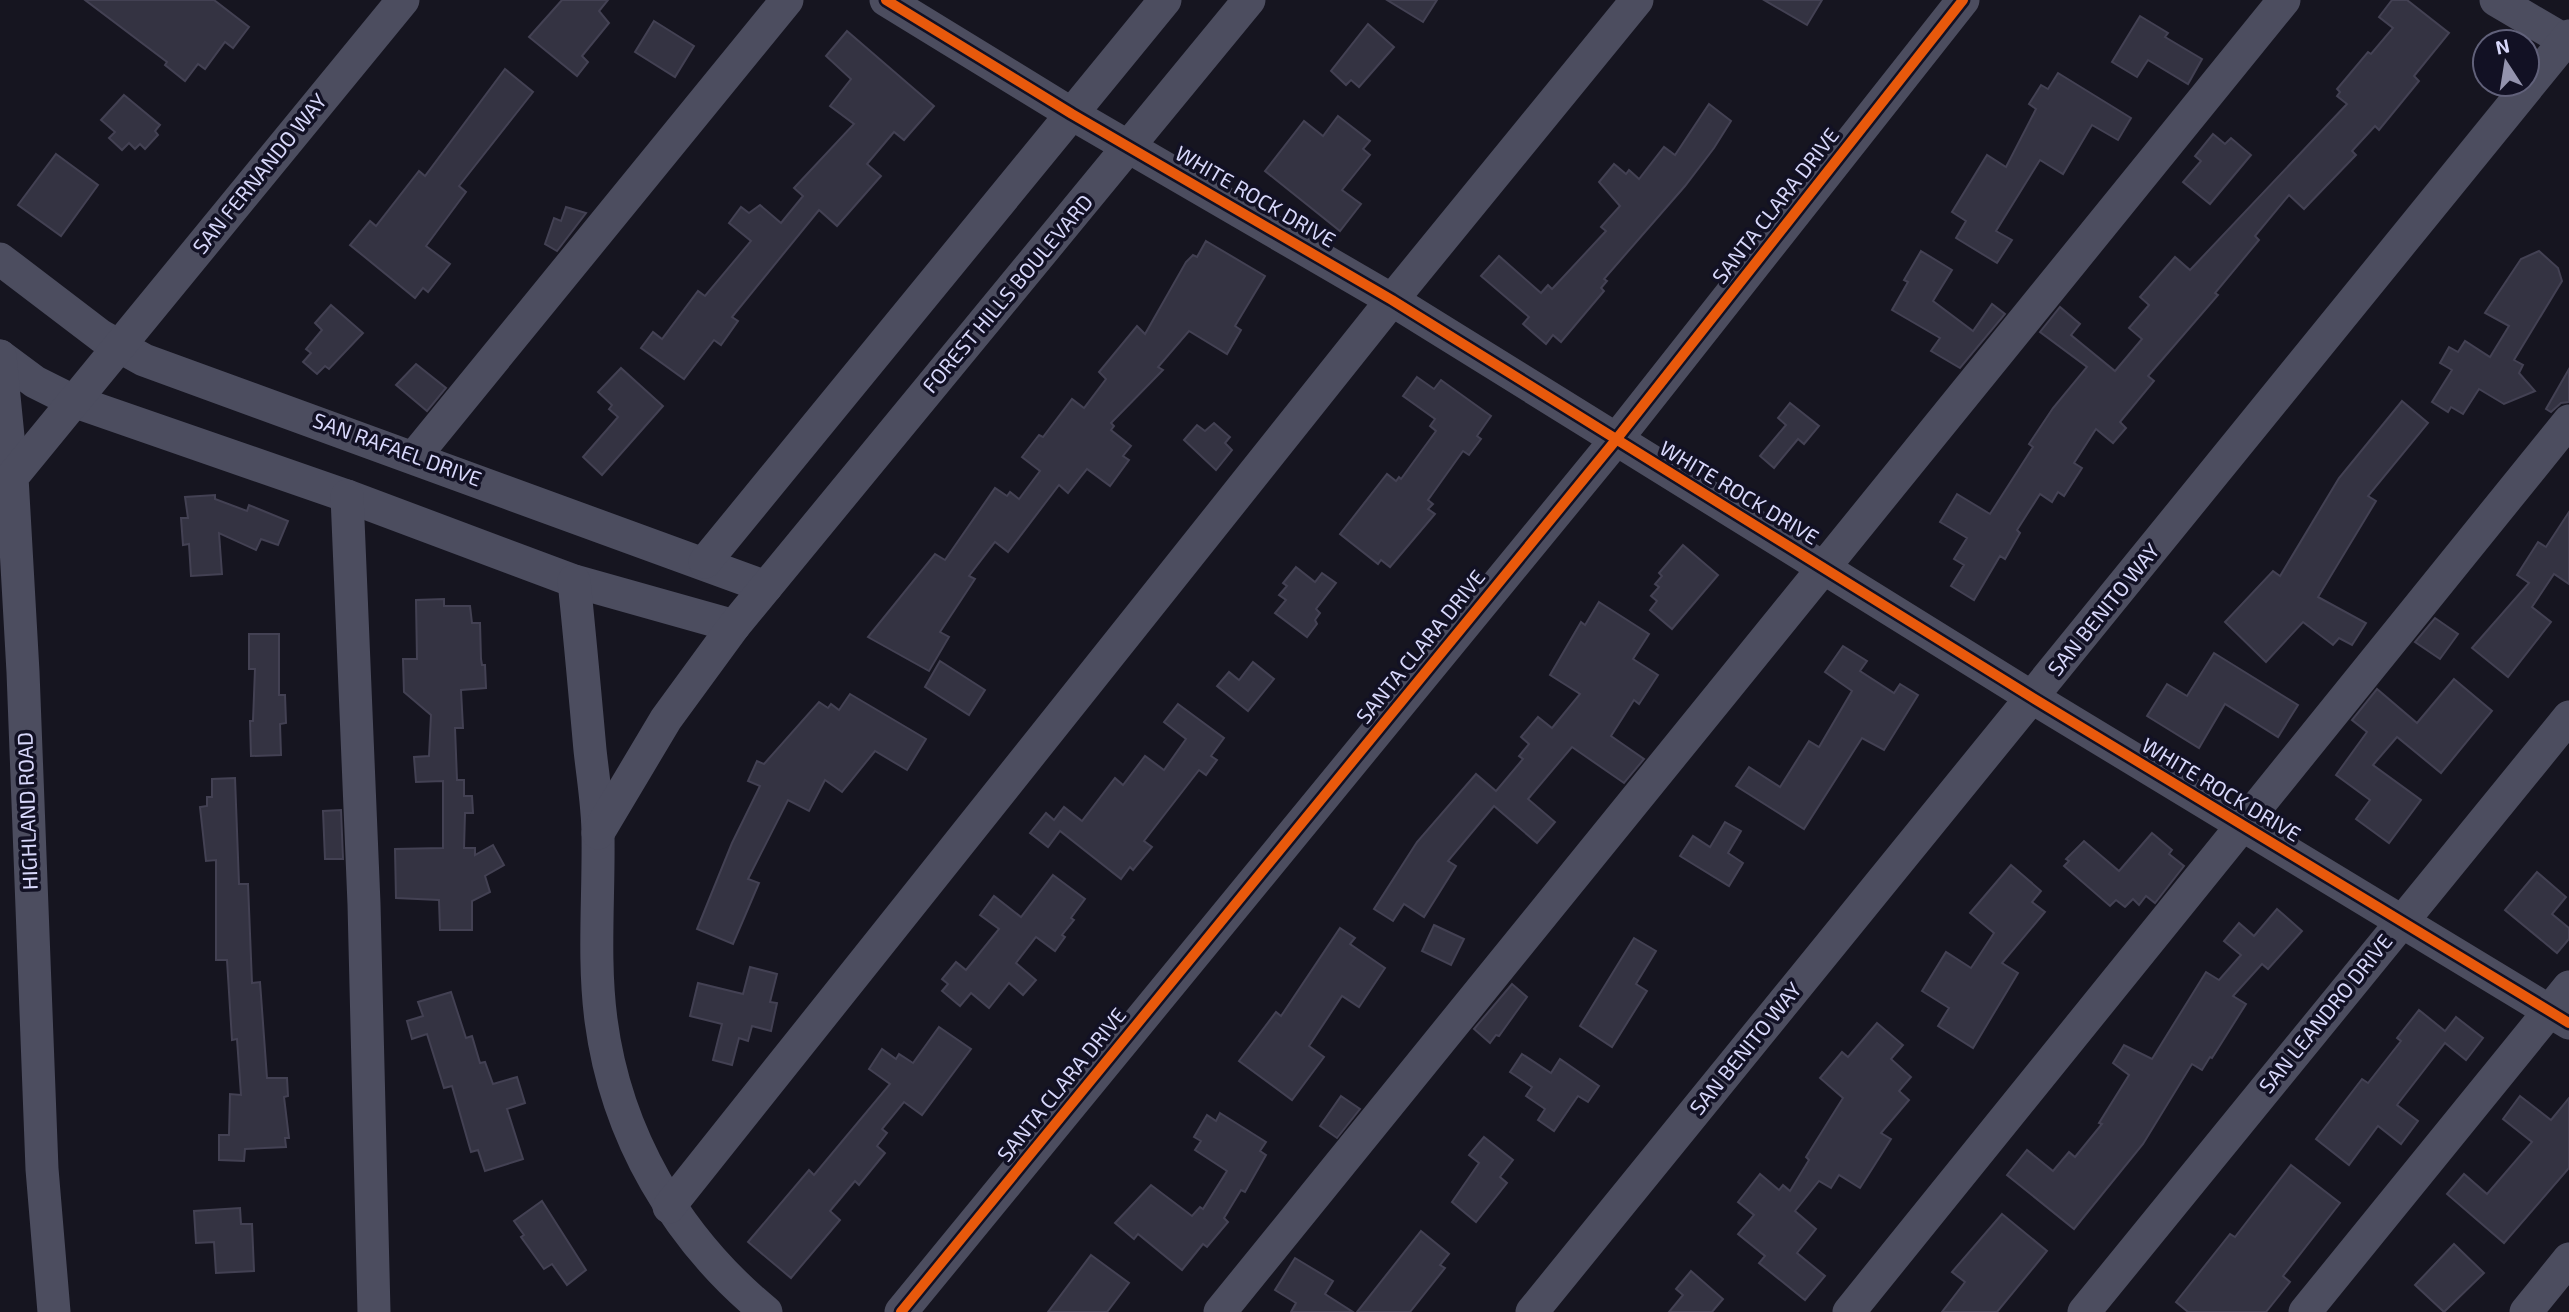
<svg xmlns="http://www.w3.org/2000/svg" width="2569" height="1312" font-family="'Exo 2',sans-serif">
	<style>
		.building { fill: #343342; stroke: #434153; stroke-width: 2 }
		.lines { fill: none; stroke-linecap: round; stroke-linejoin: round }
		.minor { stroke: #4c4d5f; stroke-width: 33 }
		.cycleway-casing { stroke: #121124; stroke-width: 15 }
		.cycleway { stroke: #e8590c; stroke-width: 10 }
		.labels { text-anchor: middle; stroke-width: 7; stroke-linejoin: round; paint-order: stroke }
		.street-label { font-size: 21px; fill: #d8d8fb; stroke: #121124 }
	</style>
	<rect width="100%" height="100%" fill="#161520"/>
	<!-- building -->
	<g class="building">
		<path d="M85 0H214L249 27 233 48 225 42 205 69 198 64 185 81 165 65 167 62Z"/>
		<path d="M562 0H608L599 11 609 23 582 56 588 62 577 76 529 37Z"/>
		<path d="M1387 0H1437L1423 22Z"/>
		<path d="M1764 0H1822L1807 25Z"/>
		<path d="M2392 0H2407L2449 33 2414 76 2419 81 2379 130 2375 126 2352 151 2356 155 2304 209 2289 195 2255 236 2259 240 2215 293 2218 295 2148 376 2154 381 2120 422 2126 428 2113 443 2096 429 2074 463 2082 468 2064 496 2058 492 2052 502 2040 494 2017 530 2020 533 2005 559 2000 556 1974 600 1951 586 1964 565 1954 559 1967 538 1940 522 1957 494 1990 514 2033 447 2029 444 2053 408 2087 367 2040 332 2060 307 2080 324 2071 335 2115 371 2142 339 2129 328 2149 305 2140 297 2175 257 2190 270 2347 104 2337 96 2340 92 2337 89 2368 52 2371 54 2393 28 2379 17Z"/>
		<path d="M2140 16 2168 33 2165 37 2202 59 2188 84 2148 60 2137 77 2112 62Z"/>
		<path d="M654 21 694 46 675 77 635 52Z"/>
		<path d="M1368 24 1394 47 1359 87 1351 80 1346 85 1331 71Z"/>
		<path d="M847 31 934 106 904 140 894 132 867 164 881 176 837 226 819 210 732 317 738 321 721 345 714 340 684 379 641 348 653 332 662 339 698 291 705 296 751 241 729 223 741 207 749 213 760 205 781 223 803 196 794 188 854 124 830 106 851 79 826 56Z"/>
		<path d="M505 69 533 92 459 186 466 192 426 246 450 264 428 292 423 288 415 298 350 245 370 221 376 226 419 171 425 176Z"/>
		<path d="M2058 73 2131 118 2118 140 2092 125 2063 174 2040 160 1996 231 2012 240 1997 263 1956 238 1966 221 1952 212 1987 155 2006 167 2036 109 2029 104 2041 85 2048 89Z"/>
		<path d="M124 95 160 125 155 131 158 135 145 149 140 144 135 149 129 143 122 150 109 138 115 132 101 120Z"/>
		<path d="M1709 104 1731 121 1714 148 1685 186 1604 279 1607 281 1601 288 1604 291 1561 342 1553 335 1546 344 1523 324 1529 317 1481 276 1499 256 1541 293 1548 285 1552 289 1606 231 1601 227 1620 206 1599 182 1614 164 1626 174 1629 170 1639 179 1664 147 1675 155Z"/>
		<path d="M1338 116 1370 141 1363 149 1370 155 1342 190 1361 204 1340 231 1265 171 1304 121 1323 136Z"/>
		<path d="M2213 134 2225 144 2231 138 2251 155 2210 204 2183 182 2201 161 2195 156Z"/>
		<path d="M56 154 98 185 61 236 18 205Z"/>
		<path d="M566 207 586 213 557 251 545 244 554 218 561 221Z"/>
		<path d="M1206 241 1265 276 1235 326 1241 330 1227 354 1189 331 1158 367 1163 370 1111 423 1114 426 1111 430 1131 446 1123 456 1129 460 1110 486 1087 469 1068 493 1059 485 1008 552 995 542 969 576 975 579 940 632 949 637 929 671 868 637 935 554 945 560 995 488 1007 496 1010 492 1019 499 1040 471 1022 457 1039 435 1043 437 1072 399 1084 408 1106 379 1099 372 1137 326 1145 334 1186 262 1193 255 1197 257Z"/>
		<path d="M1921 251 1952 270 1933 301 1973 331 1992 304 2005 314 1960 368 1931 351 1940 338 1892 310 1908 282 1904 280Z"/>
		<path d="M2539 251 2558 268 2562 281 2514 360 2523 365 2519 373 2535 391 2504 404 2479 389 2463 414 2451 407 2448 412 2432 402 2452 370 2440 363 2449 347 2458 352 2465 341 2490 357 2509 326 2485 313 2521 259Z"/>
		<path d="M331 305 363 333 329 369 325 366 317 374 303 362 311 353 306 349 322 330 315 323Z"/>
		<path d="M416 364 446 388 427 411 396 385Z"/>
		<path d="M621 368 663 406 602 475 583 457 618 417 609 409 612 405 598 392Z"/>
		<path d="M2569 369V402L2561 403 2551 412 2546 409Z"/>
		<path d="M1417 377 1434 389 1441 380 1491 416 1477 436 1481 439 1469 455 1463 451 1428 500 1433 504 1428 509 1435 514 1390 567 1381 560 1378 564 1340 534 1387 474 1396 481 1399 477 1401 479 1436 431 1430 426 1435 419 1403 396Z"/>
		<path d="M2402 401 2428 423 2368 496 2376 501 2318 597 2366 623 2352 645 2339 638 2333 645 2303 622 2266 662 2225 622 2273 571 2280 576 2339 478Z"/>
		<path d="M1790 403 1819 426 1804 444 1798 439 1774 468 1760 456 1786 425 1778 418Z"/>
		<path d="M1214 423 1230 437 1225 443 1232 450 1216 470 1184 440 1197 425 1205 431Z"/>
		<path d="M215 495V499L247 511 249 505 288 521 278 545 261 539 256 550 219 533 222 574 191 576 189 544 183 545 181 518H188L185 497Z"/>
		<path d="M2569 512V584L2554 574 2532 607 2551 622 2508 677 2472 648 2529 583 2517 575 2538 542 2546 547Z"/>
		<path d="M1683 545 1718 575 1672 629 1650 610 1657 601 1651 596 1659 587 1655 584 1662 576 1659 573Z"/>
		<path d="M1296 567 1315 582 1322 573 1336 583 1316 609 1320 613 1315 620 1317 624 1307 637 1275 613 1286 600 1279 595 1287 586 1283 583Z"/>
		<path d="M444 599V606H470L472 623H480L481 659 482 665H485L486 688 461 690 463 728H455L457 780H464V796H472L473 813H465L464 848H475V855L493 845 504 865 485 876 490 892 472 901V930H440L439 900 396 898 395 849 443 848V781L416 782 414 757 429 756 431 715 404 692 403 659H417L416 600Z"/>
		<path d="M1599 602 1649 634 1633 659 1658 675 1639 704 1634 700 1611 736 1644 759 1624 783 1572 747 1528 799 1555 822 1537 843 1494 806 1448 861 1456 866 1424 917 1404 904 1393 921 1374 909 1417 842 1476 774 1496 791 1523 759 1519 756 1529 744 1521 737 1538 717 1552 728 1580 694 1550 675 1581 622 1585 625Z"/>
		<path d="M2435 618 2458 634 2440 659 2415 642Z"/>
		<path d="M249 634H279V695H285L286 723 280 724 281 755 251 756 250 721H253L255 669H249Z"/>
		<path d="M1843 646 1867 661 1860 671 1894 693 1900 684 1918 695 1884 750 1862 738 1804 829 1736 786 1749 767 1780 787 1809 741 1819 747 1852 691 1825 672Z"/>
		<path d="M2214 653 2298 705 2278 737 2225 704 2199 748 2147 716 2167 684 2187 696Z"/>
		<path d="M940 661 985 690 969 715 925 687Z"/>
		<path d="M1253 662 1274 679 1248 711 1217 686 1229 672 1239 680Z"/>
		<path d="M2454 679 2492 711 2441 773 2397 737 2373 765 2421 800 2389 843 2356 819 2370 800 2336 775 2367 732 2352 720 2377 689 2417 723Z"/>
		<path d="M850 694 926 739 907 770 875 751 842 792 825 780 809 811 788 800 748 879 759 883 733 944 697 929 732 843 760 786 748 781 757 761 764 764 819 702 828 708 831 704 839 710Z"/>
		<path d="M1178 704 1224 738 1211 756 1217 760 1206 775 1199 770 1144 841 1152 847 1133 870 1130 867 1121 879 1060 831 1048 847 1030 833 1046 813 1054 820 1064 807 1082 821 1115 778 1123 785 1145 756 1164 770 1186 739 1164 722Z"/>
		<path d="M235 778 239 884H248L252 983 260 982 267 1078H287L288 1096 284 1097 289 1138H285L286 1147 245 1149 244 1161 219 1160V1135H229L230 1094 241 1095 237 1039 232 1040 227 960H216V860L206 861 200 807 207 806V797H212V779Z"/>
		<path d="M341 810 343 859H325L323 811Z"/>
		<path d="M1725 822 1741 831 1728 853 1743 863 1729 886 1680 856 1693 836 1710 847Z"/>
		<path d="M2152 833 2172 850 2169 854 2184 866 2155 903 2146 896 2139 905 2133 899 2125 907 2116 900 2110 906 2064 866 2069 861 2066 859 2084 841 2119 871Z"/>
		<path d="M2011 865 2041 891 2032 902 2045 912 2002 963 2018 973 1973 1048 1938 1026 1949 1008 1922 991 1946 952 1971 968 1994 933 1970 913Z"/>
		<path d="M2537 872 2566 897 2552 914 2569 928V939L2557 953 2505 910Z"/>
		<path d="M1053 875 1085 899 1071 918 1074 920 1062 935 1065 937 1055 951 1036 937 1016 963 1036 980 1023 995 1009 983 989 1008 971 993 960 1006 942 991 948 984 942 979 956 962 966 970 999 929 980 915 994 896 1021 917Z"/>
		<path d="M2277 909 2302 931 2268 969 2262 964 2233 996 2246 1004 2212 1058 2210 1057 2202 1070 2192 1064 2143 1144 2074 1229 2007 1175 2027 1150 2053 1171 2069 1152 2075 1157 2102 1124 2099 1123 2129 1075 2113 1063 2124 1045 2152 1059 2206 972 2219 980 2241 955 2224 941 2239 923 2254 936Z"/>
		<path d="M1434 925 1464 939 1451 965 1422 951Z"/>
		<path d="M1340 928 1355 938 1350 944 1385 968 1359 1007 1342 996 1309 1046 1324 1057 1292 1100 1239 1061 1276 1012 1281 1016Z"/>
		<path d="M1634 938 1656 951 1636 984 1647 991 1612 1047 1580 1026Z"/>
		<path d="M750 967 777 974 770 1002 777 1003 771 1031 752 1026 748 1041 739 1038 732 1065 713 1060 722 1024 690 1016 698 983 743 994Z"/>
		<path d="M1512 984 1527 997 1499 1036 1496 1035 1490 1043 1474 1029Z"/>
		<path d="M451 992 466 1038 472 1036 480 1063 485 1062 493 1084 517 1077 525 1103 507 1109 523 1159 485 1171 478 1150 471 1152 452 1086 444 1088 427 1034 412 1039 407 1021 423 1016 418 1002Z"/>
		<path d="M2419 1010 2445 1031 2456 1017 2483 1038 2466 1060 2445 1043 2397 1105 2418 1121 2401 1144 2378 1126 2349 1165 2316 1139 2362 1079 2368 1083 2401 1041 2397 1038Z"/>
		<path d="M1877 1023 1903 1045 1891 1059 1911 1077 1899 1091 1909 1100 1881 1133 1891 1139 1860 1188 1839 1175 1831 1188 1819 1181 1795 1211 1816 1229 1797 1253 1825 1276 1805 1300 1759 1263 1765 1256 1738 1234 1754 1215 1738 1202 1760 1174 1779 1190 1783 1185 1790 1191 1809 1160 1806 1157 1843 1098 1820 1078 1842 1052 1848 1057Z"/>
		<path d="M939 1027 971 1049 922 1115 904 1102 882 1129 887 1133 877 1146 885 1153 859 1185 855 1181 830 1211 840 1220 791 1278 748 1242 809 1170 814 1175 890 1084 869 1069 882 1049 896 1059 899 1054 913 1063Z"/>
		<path d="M1522 1054 1551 1073 1560 1059 1599 1086 1588 1102 1578 1096 1554 1131 1538 1120 1545 1109 1526 1096 1532 1087 1510 1072Z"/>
		<path d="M1341 1096 1360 1109 1337 1138 1320 1126Z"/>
		<path d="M2520 1096 2551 1120 2569 1098V1168L2504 1243 2447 1194 2464 1174 2487 1194 2532 1142 2503 1119Z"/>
		<path d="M1220 1113 1266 1142 1260 1151 1266 1155 1245 1192 1241 1190 1224 1218 1228 1222 1207 1247 1203 1244 1182 1270 1138 1234 1134 1239 1115 1223 1151 1185 1192 1216 1200 1207 1203 1209 1227 1171 1195 1150 1201 1141 1194 1137 1207 1115 1216 1121Z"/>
		<path d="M1484 1137 1513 1160 1500 1177 1507 1183 1476 1222 1452 1202 1479 1163 1469 1155Z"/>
		<path d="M2291 1165 2340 1203 2283 1276 2290 1282 2266 1312H2188L2176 1302 2230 1234 2235 1237Z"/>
		<path d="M542 1201 586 1270 567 1285 552 1264 544 1269 521 1237 524 1235 514 1221Z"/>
		<path d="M240 1208 241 1224H252L254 1271 216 1273 214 1242 196 1243 194 1211Z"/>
		<path d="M2002 1214 2047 1251 1997 1312H1942L1965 1282 1952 1272Z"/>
		<path d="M1421 1231 1449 1254 1440 1265 1445 1268 1410 1312H1357Z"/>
		<path d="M2454 1244 2484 1273 2444 1312 2415 1285Z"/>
		<path d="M1091 1255 1129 1283 1107 1312H1048Z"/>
		<path d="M1295 1258 1333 1281 1325 1294 1353 1312H1291L1296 1303 1275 1290Z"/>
		<path d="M1691 1271 1723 1299 1712 1312H1669L1683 1295 1676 1289Z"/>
	</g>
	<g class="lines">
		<!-- minor -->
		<g class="minor">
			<path d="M886 0 1072 114 1392 300 2033 698 2569 1023"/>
			<path d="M2496 0 2569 43"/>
			<path d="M0 259 101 336 144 360 766 587"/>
			<path d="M0 356 35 382 73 401 347 496 574 581 734 626"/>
			<path d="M0 356 12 477"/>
			<path d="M415 456 787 0"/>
			<path d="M347 496 364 904 374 1312"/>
			<path d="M705 562 1165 0"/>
			<path d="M574 581C580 638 585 694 590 750 593 778 598 807 598 835 599 896 593 959 601 1020 616 1135 676 1238 766 1312"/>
			<path d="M598 833 666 719 734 626 1249 0"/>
			<path d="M669 1207 1392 300 1637 0"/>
			<path d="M54 1312 42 1169 23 672 12 477 403 0"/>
			<path d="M901 1312 1615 441 1963 0"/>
			<path d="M1220 1312 2284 0"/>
			<path d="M1532 1312 2569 36"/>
			<path d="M1849 1312 2569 421"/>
			<path d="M2084 1312 2569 717"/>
			<path d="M2305 1312 2569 987"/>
			<path d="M2526 1312 2569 1259"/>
		</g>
		<!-- cycleway casing -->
		<g class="cycleway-casing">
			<g id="cycleway">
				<path d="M886 0 1072 114 1392 300 2033 698 2569 1023"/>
				<path d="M901 1312 1615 441 1963 0"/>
			</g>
		</g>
		<!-- cycleway -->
		<use href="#cycleway" class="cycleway"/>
	</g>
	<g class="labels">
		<!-- street labels -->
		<g class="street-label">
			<text transform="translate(260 174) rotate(-51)" y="7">SAN FERNANDO WAY</text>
			<text transform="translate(1255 197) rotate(30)" y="7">WHITE ROCK DRIVE</text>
			<text transform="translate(1776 206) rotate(-52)" y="7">SANTA CLARA DRIVE</text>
			<text transform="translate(1008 294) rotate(-50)" y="7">FOREST HILLS BOULEVARD</text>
			<text transform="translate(397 450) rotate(20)" y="7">SAN RAFAEL DRIVE</text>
			<text transform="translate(1739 493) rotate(31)" y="7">WHITE ROCK DRIVE</text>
			<text transform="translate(2104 610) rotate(-51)" y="7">SAN BENITO WAY</text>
			<text transform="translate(1421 647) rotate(-51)" y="7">SANTA CLARA DRIVE</text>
			<text transform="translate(2221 790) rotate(31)" y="7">WHITE ROCK DRIVE</text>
			<text transform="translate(28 811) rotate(-92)" y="7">HIGHLAND ROAD</text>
			<text transform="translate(2326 1014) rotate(-51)" y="7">SAN LEANDRO DRIVE</text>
			<text transform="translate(1746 1049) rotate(-51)" y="7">SAN BENITO WAY</text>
			<text transform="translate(1062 1085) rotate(-51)" y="7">SANTA CLARA DRIVE</text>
		</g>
	</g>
	<!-- north arrow -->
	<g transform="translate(2506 63) rotate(348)"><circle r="33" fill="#121124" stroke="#61617a" stroke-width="2"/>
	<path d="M0-5L12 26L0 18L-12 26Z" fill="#9494ae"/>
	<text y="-10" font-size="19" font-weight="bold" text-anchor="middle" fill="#d8d8fb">N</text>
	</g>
</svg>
